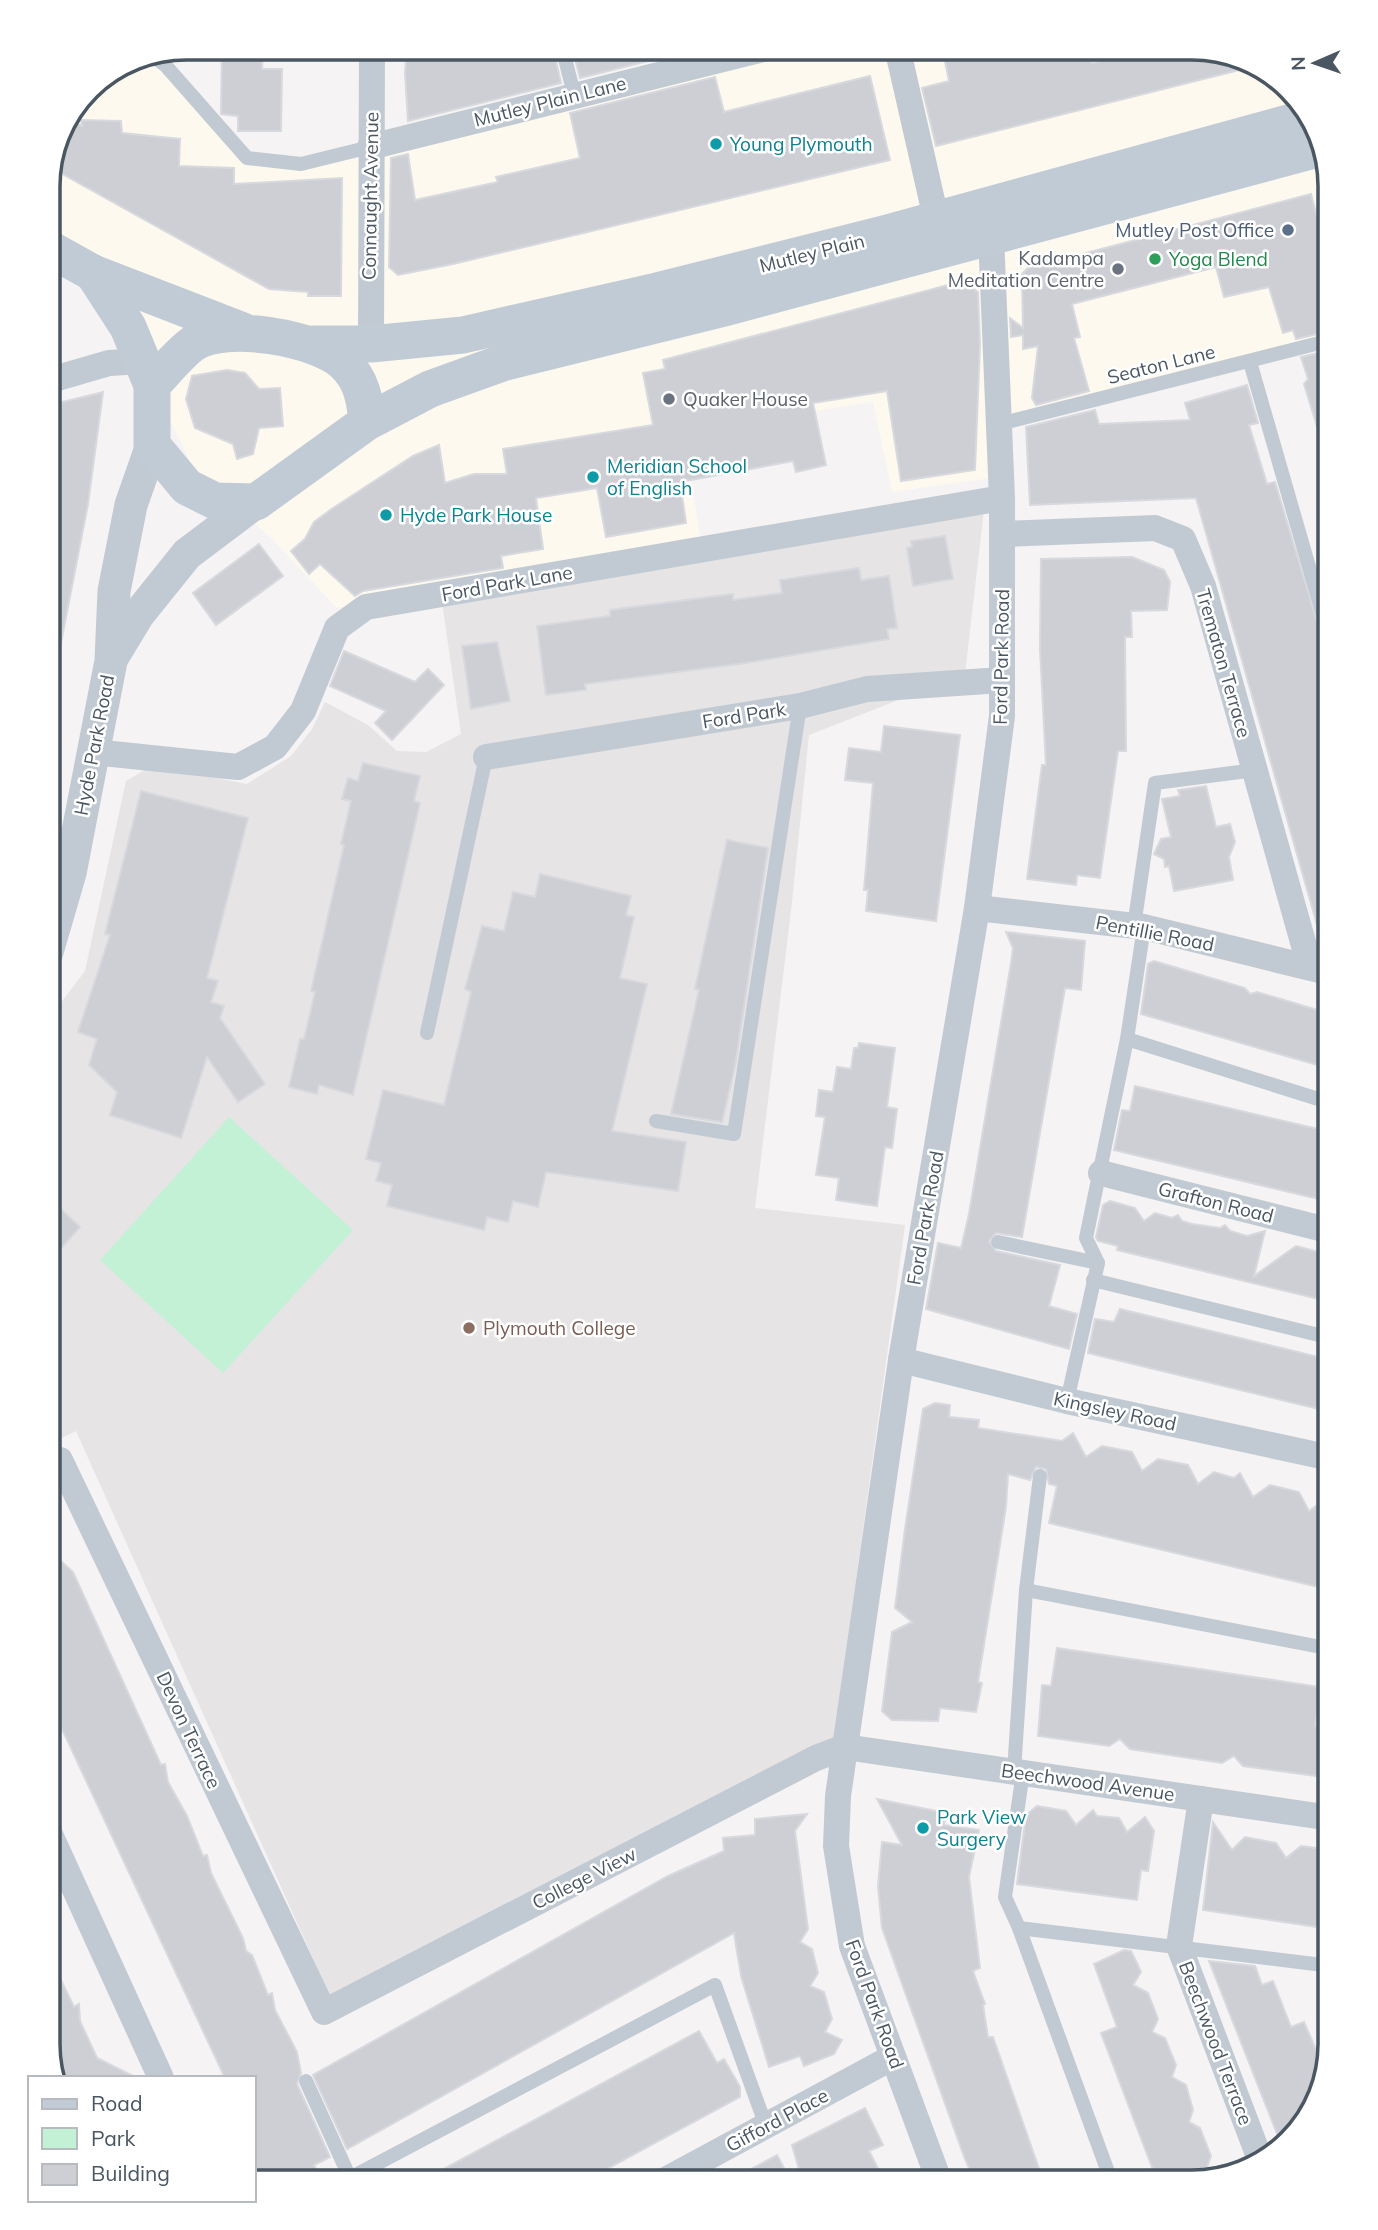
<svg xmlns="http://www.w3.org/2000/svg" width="1378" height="2230" font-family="Mulish,sans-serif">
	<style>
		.commercial { fill: #fdf9ef }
		.education { fill: #e6e4e5 }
		.green { fill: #c3f1d5 }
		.building { fill: #cdcfd5; stroke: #d7d9de; stroke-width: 2 }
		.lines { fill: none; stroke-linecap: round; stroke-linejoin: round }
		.service { stroke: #c1cad2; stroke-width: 14 }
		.minor { stroke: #c1cad2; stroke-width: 26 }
		.tertiary { stroke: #c1cad2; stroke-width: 33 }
		.secondary { stroke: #c1cbd6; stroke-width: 37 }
		.culture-dot { fill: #0f9aa8; stroke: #fff; stroke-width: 2.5 }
		.service-dot { fill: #5c6f8a; stroke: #fff; stroke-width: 2.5 }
		.leisure-dot { fill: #2e9e5b; stroke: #fff; stroke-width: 2.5 }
		.worship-dot { fill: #6b7280; stroke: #fff; stroke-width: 2.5 }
		.education-dot { fill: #8d6e63; stroke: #fff; stroke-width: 2.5 }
		.labels { text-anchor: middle; stroke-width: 5; stroke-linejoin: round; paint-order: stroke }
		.street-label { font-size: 19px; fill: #4a5661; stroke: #fff }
		.culture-label { font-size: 19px; fill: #0d838f; stroke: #fff; text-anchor: start }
		.service-label { font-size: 19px; fill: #4e5e75; stroke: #fff; text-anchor: end }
		.worship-label { font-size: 19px; fill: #5b616d; stroke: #fff; text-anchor: end }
		.leisure-label { font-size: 19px; fill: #27864d; stroke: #fff; text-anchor: start }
		.education-label { font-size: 19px; fill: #785e54; stroke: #fff; text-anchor: start }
		.rim { fill: none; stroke: #4a5661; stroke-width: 3.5 }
	</style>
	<rect width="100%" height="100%" fill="#f5f3f3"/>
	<!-- commercial -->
	<path class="commercial" d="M771 47 1202 48 1270 71 1316 124 1331 185V340L1000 424 992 478 892 492 873 402 784 416 686 450 701 542 337 608 271 538 194 469 167 414 144 349 48 245V177L58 132 88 87 122 65 166 66 247 158 301 164Z"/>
	<!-- education -->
	<path class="education" d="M985 501 965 674 809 735 792 902 755 1208 905 1225 834 1739 330 1996 76 1431 47 1445V1021L85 971 126 781 153 765 247 784 291 756 312 729 325 702 368 725 397 751 426 752 461 734 441 595Z"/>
	<!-- green -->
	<path class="green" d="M229 1117 353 1230 223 1373 100 1260Z"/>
	<!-- building -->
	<g class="building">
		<path d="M222 47H263L262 69H282L281 131H238V116L221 114Z"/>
		<path d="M407 47H553L561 83 408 121 405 73Z"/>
		<path d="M572 47H704L580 78Z"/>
		<path d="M942 47 1089 48 1092 63 1151 48H1202L1255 66 936 146 922 88 949 81Z"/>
		<path d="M870 76 890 160 453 264 398 275 389 267 391 158 408 154 415 200 498 182 496 177 580 158 570 113 715 77 724 112Z"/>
		<path d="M66 120 82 126 81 120 121 121 122 133 180 139 179 166 234 168V184L342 178 341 296H308V292L269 289 57 171 50 165 58 132Z"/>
		<path d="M1311 194 1331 270V331L1296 339 1293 330 1283 333 1269 287 1224 297 1216 267 1072 304 1080 337 1074 338 1089 391 1036 405 1032 398 1038 346 1023 349V335L1011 337 1010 318 1023 328 1022 274 1032 264 1086 253Z"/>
		<path d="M963 281 978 292 980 344 975 470 901 481 887 391 813 403 826 465 796 472 793 461 680 482 686 523 606 537 597 488 536 498 543 549 501 556 503 568 363 591 355 596 320 564 309 574 291 551 305 539 314 522 333 508 413 456 439 445 445 483 474 474H507L503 449 653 425 643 373 665 369 663 360Z"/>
		<path d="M1331 350V452L1325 453 1304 384 1308 379 1301 357Z"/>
		<path d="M227 370 245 373 259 389 280 388 283 426 259 428 253 454 237 459 233 444 195 428 186 399 192 376Z"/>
		<path d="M1247 385 1258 423 1249 425 1267 484 1275 482 1331 668V945L1323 946 1196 498 1030 505 1026 427 1095 410 1099 424 1190 420 1185 403Z"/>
		<path d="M103 392 88 504 59 653 47 651V429H55L62 402Z"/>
		<path d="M945 536 953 579 913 586 907 548 912 547 911 541Z"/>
		<path d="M259 544 283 576 216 625 193 593Z"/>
		<path d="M1132 557 1164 570 1170 582 1167 610 1131 611 1132 637H1125L1126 751H1118L1100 878 1077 875 1076 885 1027 879 1042 765H1046L1040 649 1041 559Z"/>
		<path d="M859 568 861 580 889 576 897 628 887 629 889 639 746 663 585 684 586 690 546 695 537 626 610 616V610L733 594V600L782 593 780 580Z"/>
		<path d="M497 642 510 701 471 709 462 646Z"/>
		<path d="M344 651 415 682 428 669 444 685 392 740 375 723 386 711 330 686Z"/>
		<path d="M884 726 960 735 936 921 866 911 868 890H864L873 783 845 780 849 748 881 752Z"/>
		<path d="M363 763 420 776 414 801 420 803 353 1095 319 1085 317 1094 289 1087 300 1039H304L315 992 311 991 344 845 341 844 351 801 342 799 348 778 358 781Z"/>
		<path d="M1206 786 1216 827 1230 824 1235 842 1229 857 1233 880 1174 891 1169 866 1165 867 1164 859 1154 854 1161 839 1171 837 1162 799 1180 796 1178 790Z"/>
		<path d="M141 791 248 818 207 978 218 981 211 1002 224 1006 220 1018 265 1084 238 1102 207 1057 181 1138 110 1115 117 1092 89 1065 97 1039 78 1032 110 935 105 934Z"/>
		<path d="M727 840 768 848 735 1066 722 1122 671 1114 699 990 695 989Z"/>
		<path d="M540 874 631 896 626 915 634 917 620 978 647 984 612 1131 686 1142 678 1191 546 1172 538 1207 513 1201 508 1222 487 1217 484 1230 387 1206 392 1185 376 1181 381 1163 366 1159 383 1090 444 1105 471 992 465 989 482 926 504 931 513 892 535 897Z"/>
		<path d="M1006 932 1085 941 1081 990 1065 988 1022 1237 996 1233 989 1241 996 1251 1060 1265 1049 1306 1077 1314 1069 1349 926 1309 938 1243 961 1248 969 1214 1011 963 1013 948Z"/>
		<path d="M1154 961 1245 988 1250 994 1257 992 1331 1014V1069L1141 1014 1148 964Z"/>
		<path d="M859 1043 895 1048 887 1107 897 1109 892 1148 885 1147 877 1206 836 1200 839 1178 816 1175 825 1117 816 1116 819 1090 833 1092 837 1067 851 1069 854 1048H858Z"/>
		<path d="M1135 1086 1331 1132V1202L1114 1150 1122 1110 1130 1111Z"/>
		<path d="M47 1196 80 1227 47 1264Z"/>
		<path d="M1110 1201 1135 1208 1144 1221 1155 1213 1172 1218 1178 1215 1182 1221 1192 1224 1220 1228 1225 1225 1230 1231 1247 1236 1265 1231 1254 1276 1296 1246 1331 1255V1302L1117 1250 1118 1246 1098 1241 1096 1237 1103 1205Z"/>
		<path d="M1120 1309 1331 1360V1412L1088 1353 1095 1319 1114 1322Z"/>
		<path d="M935 1403 950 1405 949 1417 979 1420 978 1428 1062 1441 1073 1433 1086 1457 1102 1446 1132 1452 1142 1471 1158 1459 1188 1465 1198 1484 1214 1472 1234 1478 1240 1473 1253 1497 1270 1485 1299 1492 1309 1511 1331 1495V1590L1049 1523 1057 1486 1049 1484 1046 1469 1036 1467 1030 1480 1008 1474 1006 1507 978 1682 982 1683 976 1712 940 1708 938 1721 892 1720 882 1711 892 1632 912 1622 895 1608 905 1529 923 1409Z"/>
		<path d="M47 1548 73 1572 161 1765 165 1764 168 1782 187 1816 203 1856 207 1855 211 1873 243 1938 246 1951 252 1955 268 1995 272 1993 275 2010 297 2052 301 2073 297 2084 330 2157 314 2165 319 2175 303 2183 254 2182V2078H225L47 1697Z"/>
		<path d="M1057 1648 1320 1687 1315 1726 1331 1727V1778L1243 1766 1234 1756 1222 1763 1130 1749 1120 1739 1109 1746 1038 1736 1042 1685 1051 1686Z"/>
		<path d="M877 1799 946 1813 944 1825 979 1830 969 1877 980 1968 973 1971 985 2004 983 2005 988 2037H993L1044 2183H976L965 2159 882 1928 878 1886 882 1842 902 1845Z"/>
		<path d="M1037 1806 1066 1811 1076 1825 1093 1810 1097 1816 1119 1818 1127 1832 1145 1817 1154 1831 1148 1871 1141 1870 1137 1900 1017 1884 1026 1815Z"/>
		<path d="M807 1814 795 1831 808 1929 800 1942 812 1949 818 1973 810 1986 824 1992 832 2019 825 2032 842 2040 834 2054 804 2066 800 2056 769 2067 741 1976 734 1933 347 2149 313 2075 668 1876 724 1851 723 1838 755 1835V1819Z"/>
		<path d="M1213 1822 1232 1850 1245 1837 1276 1843 1286 1858 1301 1846 1331 1850V1929L1203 1910Z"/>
		<path d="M1124 1950 1131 1951 1136 1961 1141 1972 1133 1985 1148 1993 1158 2019 1152 2032 1165 2038 1176 2065 1172 2077 1186 2085 1193 2110 1189 2122 1200 2128 1211 2156 1202 2181 1158 2183 1101 2033 1117 2027 1094 1964Z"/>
		<path d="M47 1951 74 2007 79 2004 80 2021 97 2058 137 2078H55L47 2045Z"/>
		<path d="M1209 1961 1255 1966 1262 1985 1273 1981 1291 2027 1304 2022 1311 2038 1324 2071 1312 2114 1281 2144Z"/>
		<path d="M699 2031 717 2063 724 2059 740 2087V2097L581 2183H418Z"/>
		<path d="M865 2108 883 2145 869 2151 882 2176 868 2183H803L792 2145Z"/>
		<path d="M777 2155 792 2183H726Z"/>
	</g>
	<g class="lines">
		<!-- service -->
		<g class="service">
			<path d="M562 47 574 94"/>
			<path d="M150 54 166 66 247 158 301 164 370 147"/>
			<path d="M1250 362 1331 643"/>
			<path d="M999 424 1331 340"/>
			<path d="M1134 926 1155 783 1255 770"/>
			<path d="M427 1033 486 757"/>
			<path d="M1127 1039 1331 1103"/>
			<path d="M656 1121 734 1134 800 706"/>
			<path d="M998 1242 1098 1263"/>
			<path d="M1093 1280 1331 1338"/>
			<path d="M1067 1401 1098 1263 1086 1238 1127 1039 1144 927"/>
			<path d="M1026 1590 1331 1649"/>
			<path d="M1014 1771 1026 1590 1040 1476"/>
			<path d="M1023 1772 1005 1897 1019 1928 1112 2183"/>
			<path d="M1019 1928 1331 1966"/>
			<path d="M306 2081 350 2178"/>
			<path d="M352 2183 350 2178 715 1985 766 2126"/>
		</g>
		<!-- minor -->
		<g class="minor">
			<path d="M897 47 936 218"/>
			<path d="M370 147 771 47"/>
			<path d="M371 344 372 47"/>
			<path d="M47 381 109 363 143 361"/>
			<path d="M1002 534 1155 528 1183 539 1203 586 1310 967"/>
			<path d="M93 752 238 767 275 747 303 711 337 628 366 607 1002 498"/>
			<path d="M486 757 800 706 867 689 1002 680"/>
			<path d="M977 908 1144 927 1331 973"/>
			<path d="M1101 1173 1331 1231"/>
			<path d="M901 1360 1067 1401 1331 1458"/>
			<path d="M47 1466 60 1460 324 2012 816 1758 845 1747 1331 1818"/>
			<path d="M1201 1799 1179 1946 1261 2162"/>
			<path d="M47 1828 161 2078"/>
			<path d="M660 2183 893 2057"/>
			<path d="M940 2183 852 1946 836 1846 838 1796 901 1360 977 908 1002 716V498L991 235"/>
		</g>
		<!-- tertiary -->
		<g class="tertiary">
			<path d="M112 658 138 615 187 554 256 502"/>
			<path d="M47 952 70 873 111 661 114 591 131 505 152 445"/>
		</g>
		<!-- secondary -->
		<g class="secondary">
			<path d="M48 248 93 273 243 331"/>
			<path d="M93 273 128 327 152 385"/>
			<path d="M313 344H371L463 335 657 291 884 234 1310 117"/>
			<path d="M367 422C365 400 362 380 344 363 317 338 226 322 194 343 179 353 165 372 152 385V445L187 487 215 501 256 502 367 422 430 389 502 363 724 308 1322 148"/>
		</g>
	</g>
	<!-- markers -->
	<g class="culture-dot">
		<circle cx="716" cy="144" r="7"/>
		<circle cx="593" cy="477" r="7"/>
		<circle cx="386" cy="515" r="7"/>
		<circle cx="923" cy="1828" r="7"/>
	</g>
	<circle class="service-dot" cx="1288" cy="230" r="7"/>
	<circle class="leisure-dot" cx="1155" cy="259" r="7"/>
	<g class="worship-dot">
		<circle cx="1118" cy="269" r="7"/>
		<circle cx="669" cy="399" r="7"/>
	</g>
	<circle class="education-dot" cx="469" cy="1328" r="7"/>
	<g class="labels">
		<!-- street labels -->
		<g class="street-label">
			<text transform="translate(550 101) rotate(-14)" y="7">Mutley Plain Lane</text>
			<text transform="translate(370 196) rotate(-89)" y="7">Connaught Avenue</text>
			<text transform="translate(812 253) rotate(-14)" y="7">Mutley Plain</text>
			<text transform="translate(1161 364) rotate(-14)" y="7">Seaton Lane</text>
			<text transform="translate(507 583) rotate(-10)" y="7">Ford Park Lane</text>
			<text transform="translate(1001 657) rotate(-89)" y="7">Ford Park Road</text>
			<text transform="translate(1224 663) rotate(74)" y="7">Trematon Terrace</text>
			<text transform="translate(744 715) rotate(-9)" y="7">Ford Park</text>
			<text transform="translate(94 745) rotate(-79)" y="7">Hyde Park Road</text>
			<text transform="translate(1155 933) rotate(11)" y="7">Pentillie Road</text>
			<text transform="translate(1216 1202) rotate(14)" y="7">Grafton Road</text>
			<text transform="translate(925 1218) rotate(-80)" y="7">Ford Park Road</text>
			<text transform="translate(1115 1411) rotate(12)" y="7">Kingsley Road</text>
			<text transform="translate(189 1730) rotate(65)" y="7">Devon Terrace</text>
			<text transform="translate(1088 1782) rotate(8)" y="7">Beechwood Avenue</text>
			<text transform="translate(584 1878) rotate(-27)" y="7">College View</text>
			<text transform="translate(875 2004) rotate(70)" y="7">Ford Park Road</text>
			<text transform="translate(1216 2043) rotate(69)" y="7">Beechwood Terrace</text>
			<text transform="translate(777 2120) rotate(-28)" y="7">Gifford Place</text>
		</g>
		<!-- culture labels -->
		<g class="culture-label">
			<text x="730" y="151">Young Plymouth</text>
			<text x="607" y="473">Meridian School<tspan x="607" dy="22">of English</tspan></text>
			<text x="400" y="522">Hyde Park House</text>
			<text x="937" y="1824">Park View<tspan x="937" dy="22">Surgery</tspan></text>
		</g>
		<!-- service labels -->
		<g class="service-label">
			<text x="1274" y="237">Mutley Post Office</text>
		</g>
		<!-- worship labels -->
		<g class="worship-label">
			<text x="1104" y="265">Kadampa<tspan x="1104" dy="22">Meditation Centre</tspan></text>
			<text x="683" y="406" text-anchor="start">Quaker House</text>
		</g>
		<!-- leisure labels -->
		<g class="leisure-label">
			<text x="1169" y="266">Yoga Blend</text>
		</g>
		<!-- education labels -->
		<g class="education-label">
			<text x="483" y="1335">Plymouth College</text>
		</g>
	</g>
	<!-- crop -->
	<path d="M0 0H1378V2230H0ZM186 60H1192A126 126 0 0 1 1318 186V2044A126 126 0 0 1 1192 2170H186A126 126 0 0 1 60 2044V186A126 126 0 0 1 186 60Z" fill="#fff" fill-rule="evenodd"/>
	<path class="rim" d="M186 60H1192A126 126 0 0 1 1318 186V2044A126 126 0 0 1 1192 2170H186A126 126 0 0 1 60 2044V186A126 126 0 0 1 186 60Z"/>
	<!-- legend -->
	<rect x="28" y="2076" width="228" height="126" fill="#ffffff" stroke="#b7bbc0" stroke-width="2"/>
	<rect x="42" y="2099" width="35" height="10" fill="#c1cbd6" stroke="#b7bbc0" stroke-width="2"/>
	<text x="91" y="2111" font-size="21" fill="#4a5661">Road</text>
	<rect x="42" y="2128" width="35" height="21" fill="#c3f1d5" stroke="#b7bbc0" stroke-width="2"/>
	<text x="91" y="2146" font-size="21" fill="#4a5661">Park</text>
	<rect x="42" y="2164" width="35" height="21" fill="#cdcfd5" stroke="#b7bbc0" stroke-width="2"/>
	<text x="91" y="2181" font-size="21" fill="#4a5661">Building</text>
	<!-- north arrow -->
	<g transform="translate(1315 63) rotate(268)" stroke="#ffffff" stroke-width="5" paint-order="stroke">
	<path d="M0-5L12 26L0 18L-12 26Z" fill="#4a5661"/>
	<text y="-10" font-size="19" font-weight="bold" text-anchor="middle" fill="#4a5661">N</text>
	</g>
</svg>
